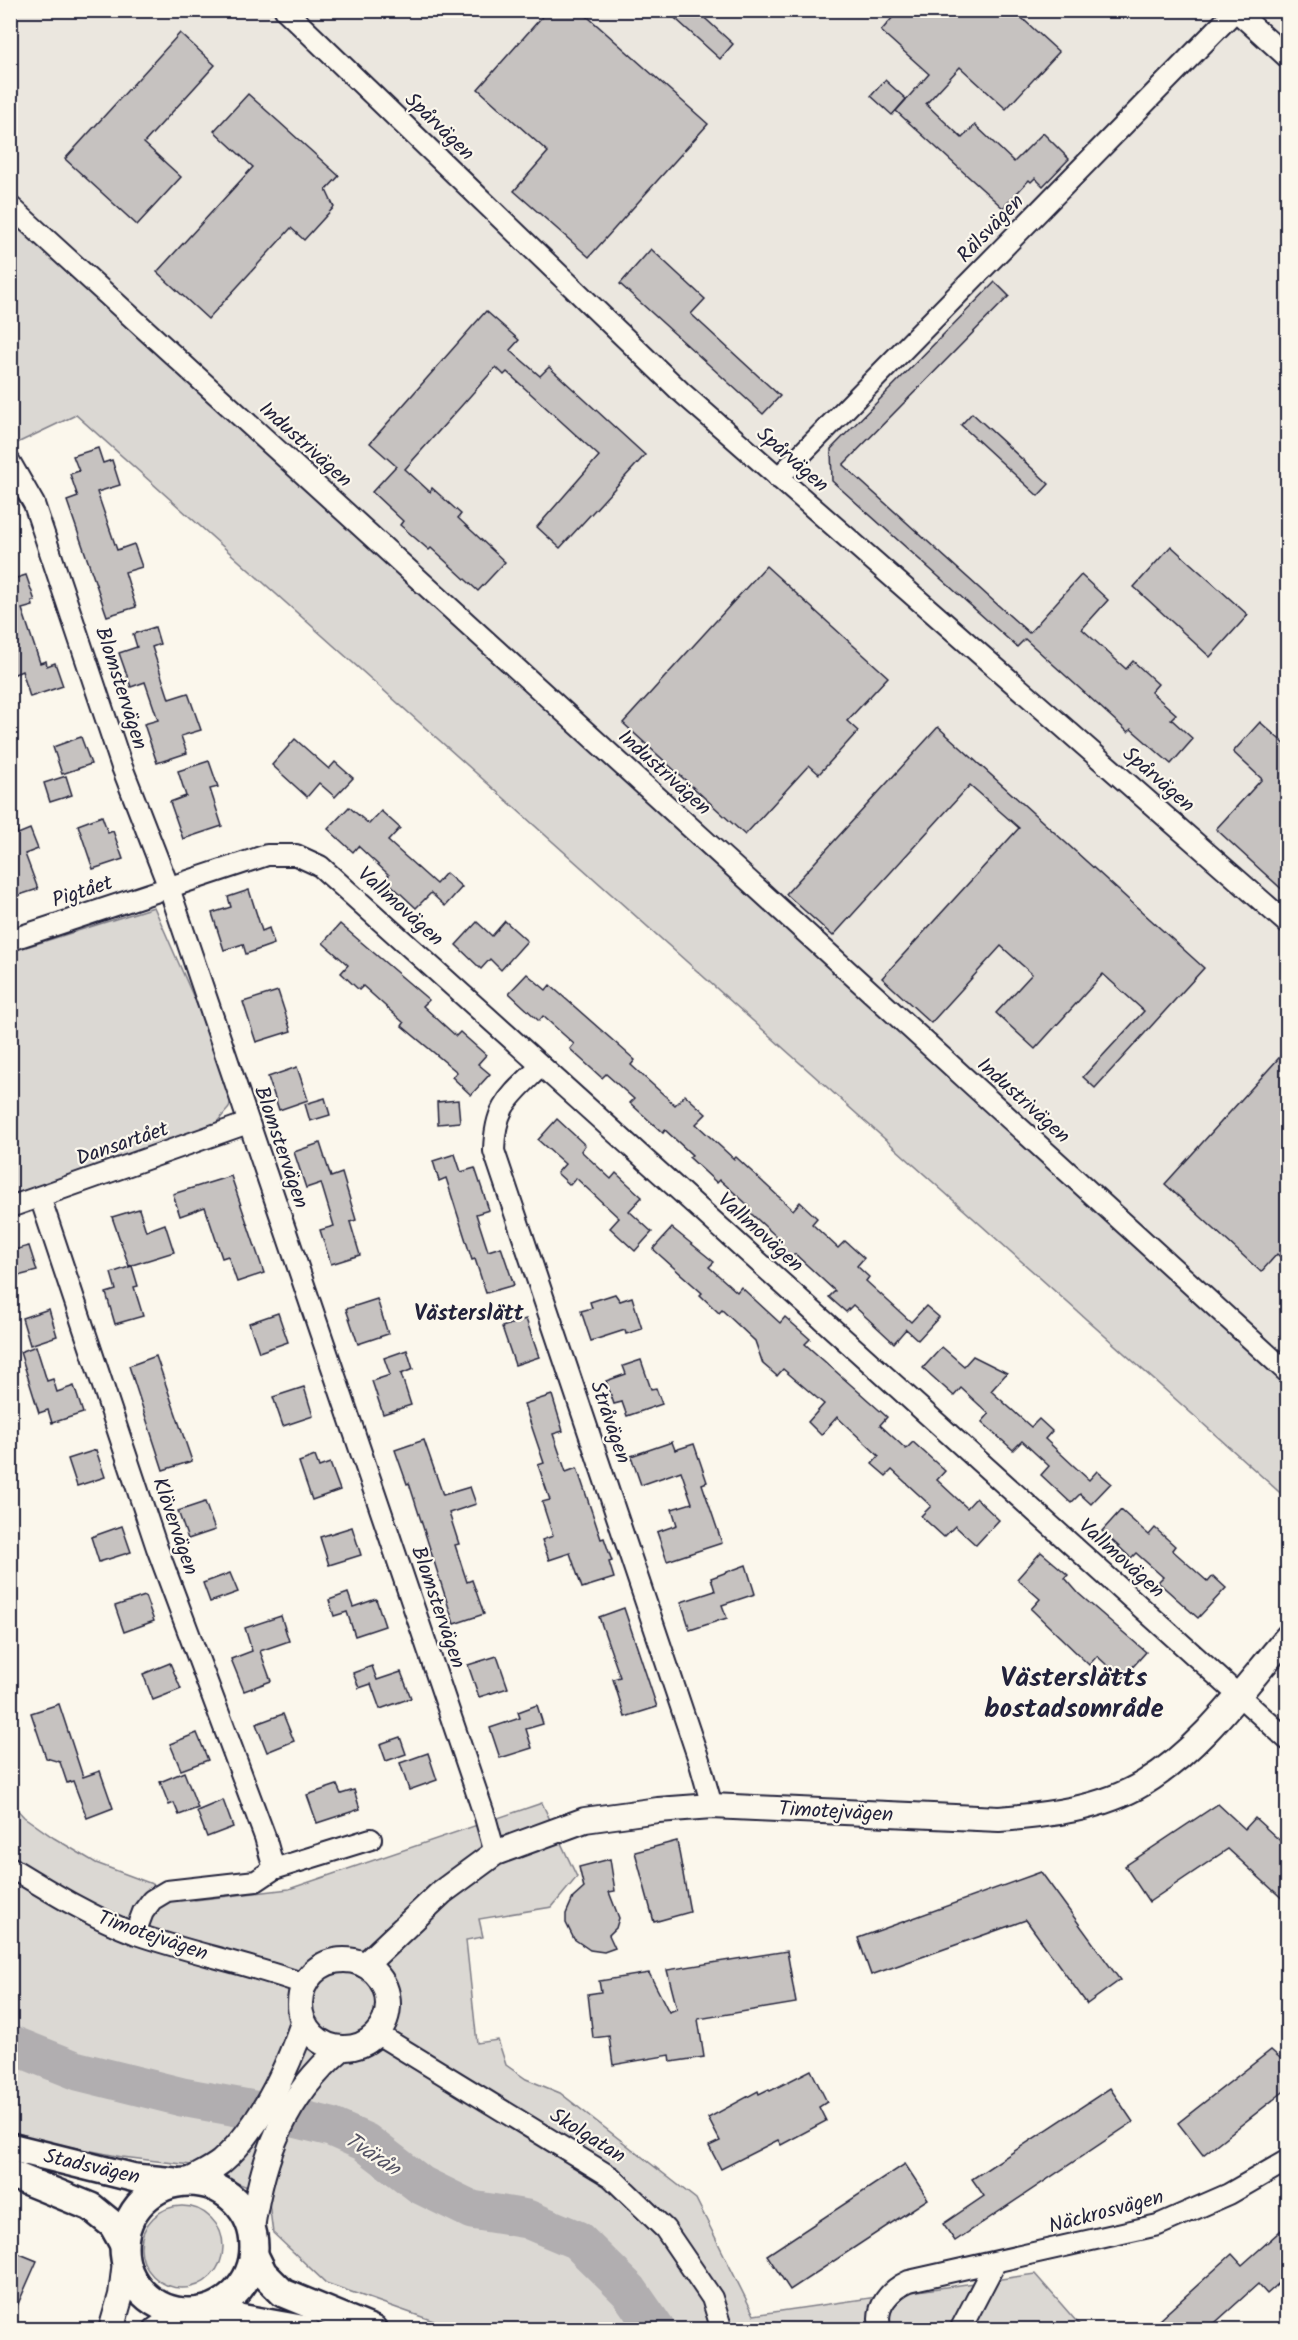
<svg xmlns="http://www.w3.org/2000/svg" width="1298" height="2340" font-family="Kalam,sans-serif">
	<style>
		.built { fill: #ebe7df }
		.green { fill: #dbd8d3; stroke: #7e7d87; stroke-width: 1.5 }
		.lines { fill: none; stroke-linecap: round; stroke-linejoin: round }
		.river { stroke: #b1aeb0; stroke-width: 39 }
		.building { fill: #c6c2c0; stroke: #22223b; stroke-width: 1.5 }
		.minor-casing { stroke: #22223b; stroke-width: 24 }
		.tertiary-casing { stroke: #22223b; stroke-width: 28 }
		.secondary-casing { stroke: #22223b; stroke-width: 32 }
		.minor { stroke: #fbf7ec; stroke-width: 20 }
		.tertiary { stroke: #fbf7ec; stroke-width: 24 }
		.secondary { stroke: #fbf7ec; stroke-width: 27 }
		.labels { text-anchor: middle; stroke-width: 4.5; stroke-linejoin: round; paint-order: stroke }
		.street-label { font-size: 21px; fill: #22223b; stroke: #fbf7ec }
		.neighbourhood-label { font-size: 22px; font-weight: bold; fill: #22223b; stroke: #fbf7ec }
		.water-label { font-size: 22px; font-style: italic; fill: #545364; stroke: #fbf7ec }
		.district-label { font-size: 27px; font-weight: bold; fill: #22223b; stroke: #fbf7ec }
	</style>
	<rect width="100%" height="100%" fill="#fbf7ec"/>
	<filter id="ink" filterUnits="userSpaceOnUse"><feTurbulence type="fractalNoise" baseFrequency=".0167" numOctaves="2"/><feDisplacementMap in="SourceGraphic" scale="12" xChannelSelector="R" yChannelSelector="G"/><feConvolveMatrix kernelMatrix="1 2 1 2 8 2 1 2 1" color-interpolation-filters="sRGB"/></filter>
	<g filter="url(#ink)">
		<!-- built -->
		<path class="built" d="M11 11H1287V1375L11 235Z"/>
		<!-- green -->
		<g class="green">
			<path d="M10 206 1287 1373V1499L76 415 11 446Z"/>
			<path d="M154 907 234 1089 229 1108 211 1129 11 1199 10 952Z"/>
			<path d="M10 1802 24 1817 54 1838 96 1863 195 1900 289 1889 542 1803 577 1877 552 1907 479 1919 483 1937 466 1940 477 2043 498 2040 506 2065 526 2079 560 2093 696 2199 754 2315 1035 2274 1083 2329H456L326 2283 273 2233 268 2195 191 2165 122 2157 46 2142 11 2131Z"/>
			<circle cx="182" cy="2247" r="41"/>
		</g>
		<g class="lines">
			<!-- river -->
			<path class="river" d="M10 2044 78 2071 182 2097 287 2116 331 2127 365 2142 421 2185 472 2210 527 2219 577 2240 629 2291 656 2330"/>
		</g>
		<!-- building -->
		<g class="building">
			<path d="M548 10H580L708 124 589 257 514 191 548 152 478 89Z"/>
			<path d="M666 10H696L733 44 720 59Z"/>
			<path d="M899 10H1013L1059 52 1006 109 960 67 926 104 962 138 975 125 1014 162 1043 133 1069 159 1043 186 1035 178 1031 182 1029 180 1003 208 896 111 929 74 881 31Z"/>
			<path d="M180 33 215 65 144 143 181 177 137 225 65 159Z"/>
			<path d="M885 80 906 99 892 115 871 96Z"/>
			<path d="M248 94 339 176 326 190 334 207 304 240 291 228 208 319 157 272 253 167 214 131Z"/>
			<path d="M651 249 705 299 691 314 780 396 763 414 620 284Z"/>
			<path d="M995 282 1009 296 843 465 1029 633 1081 575 1108 600 1082 629 1126 669 1133 661 1158 684 1151 692 1176 714 1171 719 1193 739 1171 764 1131 729 1128 732 1025 639 1017 647 832 481 831 449Z"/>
			<path d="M486 311 519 340 510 350 540 376 549 367 645 455 560 548 537 527 599 456 507 372 504 375 496 367 405 469 430 492 432 488 461 514 458 518 505 562 478 591 431 548 429 550 400 525 403 521 372 492 396 466 370 443Z"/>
			<path d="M972 413 1049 484 1038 496 961 425Z"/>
			<path d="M98 448 103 463 112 460 120 485 97 492 117 550 134 544 142 567 125 572 136 607 107 616 67 501 78 497 70 474 79 471 73 456Z"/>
			<path d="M1171 546 1248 615 1210 657 1134 587Z"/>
			<path d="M766 566 888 677 847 721 858 731 819 774 809 765 745 835 623 723Z"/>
			<path d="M26 575 35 601H32L33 606 22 609 40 663 46 661 47 666 55 663 63 686 30 697 22 671 10 676V580Z"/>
			<path d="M155 627 160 644 152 647 169 699 188 693 201 730 181 736 187 753 157 763 144 724 158 720 145 682 131 687 119 653 137 647 133 634Z"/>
			<path d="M1260 722 1287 746V894L1216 829 1262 779 1233 752Z"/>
			<path d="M938 727 1204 968 1095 1088 1083 1077 1144 1011 1103 974 1035 1049 996 1013 1032 974 1001 946 931 1023 882 978 1019 828 970 785 833 936 786 894Z"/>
			<path d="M81 737 91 764 62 774 53 747Z"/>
			<path d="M295 739 329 769 335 762 353 778 335 797 319 783 307 797 272 765Z"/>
			<path d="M209 761 218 787 210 789 222 826 183 839 170 802 186 796 178 771Z"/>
			<path d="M66 776 72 795 50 802 44 783Z"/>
			<path d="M349 807 369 824 381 811 400 828 388 841 436 884 446 873 462 887 445 906 431 893 416 908 385 879 389 875 358 846 353 852 328 829Z"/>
			<path d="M102 816 108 833 113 831 123 859 93 869 78 825Z"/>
			<path d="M10 819H13L18 834 30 829 38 849 25 854 38 889 10 898Z"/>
			<path d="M249 890 262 931 269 928 274 944 246 954 243 944 224 950 212 913 231 907 228 897Z"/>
			<path d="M505 921 527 941 501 970 490 959 481 969 456 945 477 922 492 936Z"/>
			<path d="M340 924 429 1000 423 1006 456 1036 460 1032 486 1055 478 1064 490 1074 471 1095 452 1077 457 1072 402 1026 404 1023 363 986 359 990 341 973 348 965 323 943Z"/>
			<path d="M527 974 546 990 550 985 635 1060 631 1065 675 1105 685 1095 706 1114 696 1124 734 1159 736 1157 793 1210 800 1202 817 1218 812 1224 838 1248 845 1241 864 1258 857 1266 869 1277 866 1281 911 1322 926 1306 939 1317 918 1340 906 1329 894 1343 853 1305 846 1312 829 1297 835 1291 795 1254 788 1261 771 1246 778 1238 746 1209 749 1206 720 1180 717 1183 689 1157 692 1155 665 1130 663 1133 630 1103 634 1099 606 1074 602 1078 570 1049 574 1044 543 1016 539 1021 509 993Z"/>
			<path d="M278 991 291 1031 256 1042 243 1002Z"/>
			<path d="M1287 1049V1263L1277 1254 1261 1272 1165 1184Z"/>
			<path d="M297 1067 308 1100 279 1110 268 1077Z"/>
			<path d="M325 1098 330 1115 310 1121 305 1104Z"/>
			<path d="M458 1100 460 1122 438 1124 437 1102Z"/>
			<path d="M557 1119 585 1145 581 1151 611 1179 616 1173 642 1197 629 1211 652 1232 635 1251 610 1228 619 1218 576 1178 570 1185 557 1173 565 1164 538 1140Z"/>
			<path d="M320 1143 331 1177 342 1173 356 1220 350 1222 360 1255 331 1264 320 1230 334 1226 321 1183 306 1188 294 1152Z"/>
			<path d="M455 1154 461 1172 475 1168 489 1210 476 1214 488 1251 501 1247 514 1285 486 1293 475 1259 472 1260 446 1178 439 1181 433 1161Z"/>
			<path d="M231 1176 264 1273 237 1282 228 1256 222 1258 205 1207 180 1216 173 1194Z"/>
			<path d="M139 1209 146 1231 165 1224 174 1252 129 1266 112 1217Z"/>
			<path d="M672 1228 714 1262 709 1267 737 1292 741 1287 780 1323 785 1317 810 1339 805 1344 887 1417 880 1425 906 1449 913 1442 945 1471 937 1480 967 1508 976 1498 999 1520 976 1545 955 1526 944 1537 921 1516 931 1506 892 1470 886 1476 872 1464 879 1456 837 1417 821 1435 808 1422 824 1404 783 1369 777 1376 763 1364 755 1341 722 1310 719 1313 700 1295 702 1293 653 1249Z"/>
			<path d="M29 1246 37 1271 10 1278V1251Z"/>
			<path d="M132 1266 138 1286 134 1287 143 1316 115 1324 106 1293 116 1290 111 1273Z"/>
			<path d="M615 1294 620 1301 632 1297 642 1329 626 1334 625 1330 591 1341 581 1311 592 1308 590 1302Z"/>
			<path d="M377 1299 388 1334 358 1344 346 1309Z"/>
			<path d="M49 1309 57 1336 30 1345 22 1318Z"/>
			<path d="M278 1313 288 1342 259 1352 249 1323Z"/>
			<path d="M526 1319 539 1357 515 1365 502 1327Z"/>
			<path d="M36 1346 47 1381 53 1379 57 1392 74 1386 83 1413 52 1423 48 1410 39 1413 20 1352Z"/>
			<path d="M942 1347 964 1366 973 1356 1007 1373 991 1391 1031 1427 1039 1419 1052 1431 1045 1439 1089 1480 1097 1471 1111 1483 1091 1504 1080 1494 1071 1503 1041 1475 1049 1466 1022 1441 1013 1450 982 1422 989 1414 961 1388 954 1396 923 1368Z"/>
			<path d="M407 1350 413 1369 401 1374 411 1405 383 1414 372 1381 390 1375 384 1358Z"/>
			<path d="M156 1356 192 1461 163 1470 129 1366Z"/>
			<path d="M641 1360 651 1389 656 1388 662 1404 627 1416 622 1402 614 1404 606 1381 626 1374 623 1366Z"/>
			<path d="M304 1387 313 1416 283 1426 273 1397Z"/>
			<path d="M552 1395 563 1431 553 1434 566 1472 577 1468 601 1539 604 1538 612 1561 609 1562 614 1578 582 1588 570 1553 549 1560 542 1540 553 1536 542 1502 550 1500 538 1465 544 1463 524 1404Z"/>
			<path d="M424 1440 443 1495 470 1487 476 1504 449 1513 459 1544 455 1545 467 1582 472 1580 484 1614 454 1624 409 1483 407 1484 395 1450Z"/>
			<path d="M672 1442 675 1450 694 1444 707 1482 702 1484 722 1543 667 1561 657 1532 677 1525 672 1509 692 1503 681 1471 641 1485 631 1456Z"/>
			<path d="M96 1450 105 1477 77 1486 68 1459Z"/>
			<path d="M315 1456 319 1467 330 1463 340 1490 312 1500 299 1462Z"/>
			<path d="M205 1502 215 1530 188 1539 178 1511Z"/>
			<path d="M1121 1510 1149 1535 1155 1528 1175 1546 1172 1550 1208 1582 1213 1576 1226 1588 1198 1618 1158 1582 1163 1577 1136 1553 1131 1558 1102 1531Z"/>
			<path d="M122 1526 131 1552 99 1562 91 1537Z"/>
			<path d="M352 1527 361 1555 329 1565 320 1537Z"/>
			<path d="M1041 1552 1068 1575 1065 1578 1079 1594 1146 1652 1122 1679 1097 1656 1089 1665 1031 1609 1040 1599 1017 1579Z"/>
			<path d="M746 1565 755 1594 722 1605 727 1618 690 1630 681 1602 715 1591 711 1578Z"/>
			<path d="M230 1573 238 1592 210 1602 203 1583Z"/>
			<path d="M348 1593 353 1607 376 1599 385 1626 355 1636 347 1612 334 1616 329 1600Z"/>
			<path d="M145 1596 154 1621 124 1632 115 1606Z"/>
			<path d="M624 1608 657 1707 625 1717 613 1679 620 1677 599 1617Z"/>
			<path d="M281 1616 289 1641 260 1651 271 1681 244 1691 231 1659 252 1651 245 1628Z"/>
			<path d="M497 1656 508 1688 479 1697 468 1665Z"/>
			<path d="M170 1663 181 1689 153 1700 143 1674Z"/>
			<path d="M372 1666 377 1680 401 1672 411 1698 380 1709 371 1684 359 1688 353 1673Z"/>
			<path d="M59 1704 83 1777 100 1771 113 1808 87 1818 73 1781 67 1783 60 1762 46 1758 31 1713Z"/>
			<path d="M537 1705 543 1724 526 1729 532 1748 500 1758 490 1728 520 1718 518 1712Z"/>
			<path d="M283 1714 294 1741 267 1752 256 1724Z"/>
			<path d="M197 1733 208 1760 181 1770 170 1744Z"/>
			<path d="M400 1737 406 1754 386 1761 380 1744Z"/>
			<path d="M428 1753 437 1780 409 1790 400 1763Z"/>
			<path d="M184 1772 198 1808 179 1815 174 1803 169 1805 160 1782Z"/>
			<path d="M337 1785 341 1794 354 1790 360 1809 317 1823 307 1795Z"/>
			<path d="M223 1800 233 1827 207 1837 197 1811Z"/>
			<path d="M1218 1804 1245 1829 1255 1818 1287 1847V1903L1228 1849 1149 1902 1125 1866Z"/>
			<path d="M677 1841 690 1912 654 1922 635 1852Z"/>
			<path d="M610 1859 615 1891 609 1892 619 1918 616 1928 609 1935 615 1948 604 1952 590 1950 574 1939 566 1923V1914L573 1898 584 1888 579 1867Z"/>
			<path d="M1041 1872 1120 1980 1087 2004 1026 1920 871 1975 858 1938Z"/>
			<path d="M787 1951 796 2003 698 2019 704 2057 671 2062 670 2055 613 2065 609 2036 593 2038 588 1994 601 1992 599 1981 649 1973 669 2012 677 2009 667 1970Z"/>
			<path d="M1271 2050 1287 2064V2089L1203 2155 1178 2123Z"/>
			<path d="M811 2070 827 2102 819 2107 826 2121 781 2145 778 2140 721 2169 709 2146 720 2141 708 2118 758 2091 759 2094 769 2089 770 2091Z"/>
			<path d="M1110 2088 1133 2122 955 2241 943 2224 984 2196 972 2179Z"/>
			<path d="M905 2164 928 2199 790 2290 767 2255Z"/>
			<path d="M1287 2225V2276L1267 2294 1258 2284 1207 2330H1148L1232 2254 1242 2265Z"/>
			<path d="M10 2250 37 2261 10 2322Z"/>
		</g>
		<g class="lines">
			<!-- minor casing -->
			<g class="minor-casing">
				<g id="minor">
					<path d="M285 10 680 391 1288 924"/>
					<path d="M1235 10 1288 58"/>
					<path d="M10 206 1288 1373"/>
					<path d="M10 462 34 504 122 767 169 888 485 1817 495 1853"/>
					<path d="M778 478 1236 10"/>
					<path d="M10 940 267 855H296L320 866 1288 1740"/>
					<path d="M541 1066C510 1097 495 1104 494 1151L699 1760 712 1806"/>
					<path d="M40 1197 157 1548 265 1837 274 1869"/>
					<path d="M10 1207 248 1123"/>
					<path d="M10 1867C51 1892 91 1917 136 1934 191 1953 249 1964 304 1984"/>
					<path d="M135 1933 143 1912 152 1900 167 1891 256 1881 274 1869 371 1839"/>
					<path d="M376 2033 611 2177 665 2229 712 2298 722 2330"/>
					<path d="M881 2330C873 2307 891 2289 909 2281L1158 2225 1229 2194 1288 2160"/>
					<path d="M960 2330 995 2263"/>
				</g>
			</g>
			<!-- tertiary casing -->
			<g class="tertiary-casing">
				<g id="tertiary">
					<circle cx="344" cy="2004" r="44"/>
					<path d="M365 1965 442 1892 495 1853 585 1820 658 1810 712 1806 999 1819C1048 1815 1101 1809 1144 1783 1202 1748 1245 1686 1288 1636"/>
					<path d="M189 2181C199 2175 211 2170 221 2162 261 2127 286 2072 303 2023"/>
					<path d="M252 2228C263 2155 284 2097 342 2048"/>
					<path d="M111 2330 121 2295 125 2262"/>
					<path d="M156 2330 183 2312"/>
				</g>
			</g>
			<!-- secondary casing -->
			<g class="secondary-casing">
				<g id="secondary">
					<path d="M10 2147 135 2178 175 2182"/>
					<path d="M10 2174 91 2207 113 2225 123 2243"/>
					<circle cx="189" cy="2247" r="65"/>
					<path d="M254 2255 263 2273 283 2293 373 2330"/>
					<path d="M200 2311 306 2330"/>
				</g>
			</g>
			<!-- minor -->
			<use href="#minor" class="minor"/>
			<!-- tertiary -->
			<use href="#tertiary" class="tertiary"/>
			<!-- secondary -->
			<use href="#secondary" class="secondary"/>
		</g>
	</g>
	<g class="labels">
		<!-- street labels -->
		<g class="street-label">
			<text transform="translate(440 126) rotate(44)" y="7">Spårvägen</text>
			<text transform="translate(990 228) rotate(-46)" y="7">Rälsvägen</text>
			<text transform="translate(306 444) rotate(42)" y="7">Industrivägen</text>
			<text transform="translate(793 459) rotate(41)" y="7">Spårvägen</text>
			<text transform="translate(122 688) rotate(72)" y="7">Blomstervägen</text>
			<text transform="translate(665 772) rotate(42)" y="7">Industrivägen</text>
			<text transform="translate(1159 779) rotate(41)" y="7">Spårvägen</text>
			<text transform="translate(82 891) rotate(-18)" y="7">Pigtået</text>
			<text transform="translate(401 906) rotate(42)" y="7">Vallmovägen</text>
			<text transform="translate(1024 1100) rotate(42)" y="7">Industrivägen</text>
			<text transform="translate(122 1143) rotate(-19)" y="7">Dansartået</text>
			<text transform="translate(282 1147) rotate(71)" y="7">Blomstervägen</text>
			<text transform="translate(761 1232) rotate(42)" y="7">Vallmovägen</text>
			<text transform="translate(611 1422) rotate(71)" y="7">Stråvägen</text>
			<text transform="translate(176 1526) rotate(71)" y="7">Klövervägen</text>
			<text transform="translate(1122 1558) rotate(42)" y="7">Vallmovägen</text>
			<text transform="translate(439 1607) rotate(71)" y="7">Blomstervägen</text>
			<text transform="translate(836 1811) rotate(3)" y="7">Timotejvägen</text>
			<text transform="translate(153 1935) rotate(19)" y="7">Timotejvägen</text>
			<text transform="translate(588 2135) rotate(32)" y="7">Skolgatan</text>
			<text transform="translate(92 2166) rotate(13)" y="7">Stadsvägen</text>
			<text transform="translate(1106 2211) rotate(-15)" y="7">Näckrosvägen</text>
		</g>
		<!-- neighbourhood labels -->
		<g class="neighbourhood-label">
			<text x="469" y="1320">Västerslätt</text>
		</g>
		<!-- water labels -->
		<g class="water-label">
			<text transform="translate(373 2153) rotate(33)" y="8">Tvärån</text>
		</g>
		<!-- district labels -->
		<g class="district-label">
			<text x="1074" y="1686">Västerslätts<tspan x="1074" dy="31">bostadsområde</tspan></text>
		</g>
	</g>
	<!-- margin -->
	<rect width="1298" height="2340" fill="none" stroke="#fbf7ec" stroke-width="36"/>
	<rect x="18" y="18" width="1262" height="2304" fill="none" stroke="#22223b" stroke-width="2" filter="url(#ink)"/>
</svg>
